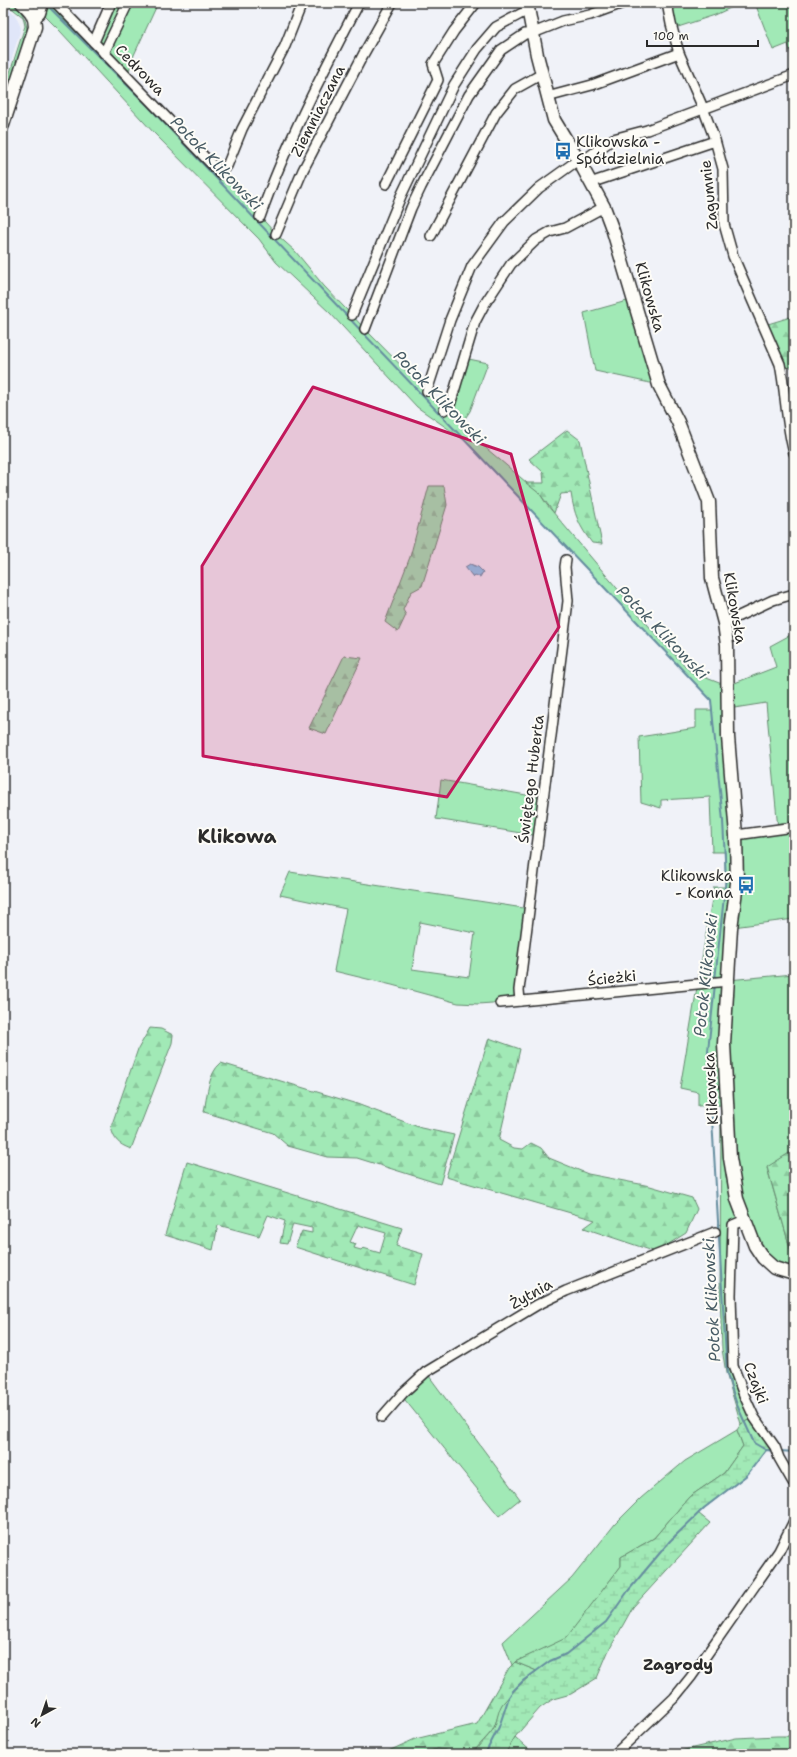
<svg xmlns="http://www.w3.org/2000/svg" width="797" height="1757" font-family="'Shantell Sans',sans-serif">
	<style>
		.built { fill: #e0e6f9 }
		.green { fill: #a1e9b6; stroke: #668a70; fill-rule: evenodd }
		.forest { fill: url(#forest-firs); stroke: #668a70; fill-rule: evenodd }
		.wetland { fill: url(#wetland-marsh); stroke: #668a70 }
		.water { fill: url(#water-waves); stroke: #658d9f }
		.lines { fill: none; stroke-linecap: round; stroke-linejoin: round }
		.stream { stroke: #658d9f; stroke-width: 2 }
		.street-casing { stroke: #2b2b2b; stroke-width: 12 }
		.secondary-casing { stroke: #2b2b2b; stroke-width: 15 }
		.street { stroke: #fdfcf7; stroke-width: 9 }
		.secondary { stroke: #fdfcf7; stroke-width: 12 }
		.marked { fill: #c2185b; fill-opacity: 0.2; stroke: #c2185b; stroke-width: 3; stroke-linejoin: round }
		.labels { text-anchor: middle; stroke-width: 4; stroke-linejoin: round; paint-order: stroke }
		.street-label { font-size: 15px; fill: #2b2b2b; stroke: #fdfcf7 }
		.poi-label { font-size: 15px; fill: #2b2b2b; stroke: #fdfcf7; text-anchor: start }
		.water-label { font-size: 16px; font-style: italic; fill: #485c65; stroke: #fdfcf7 }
		.neighbourhood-label { font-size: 16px; font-weight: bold; fill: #2b2b2b; stroke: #fdfcf7 }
		.district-label { font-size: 19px; font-weight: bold; fill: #2b2b2b; stroke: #fdfcf7 }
	</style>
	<defs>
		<pattern id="forest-firs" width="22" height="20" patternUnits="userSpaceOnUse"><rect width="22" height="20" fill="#a1e9b6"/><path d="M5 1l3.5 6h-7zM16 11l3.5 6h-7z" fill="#8bc89d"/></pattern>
		<pattern id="wetland-marsh" width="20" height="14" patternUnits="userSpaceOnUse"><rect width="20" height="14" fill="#a1e9b6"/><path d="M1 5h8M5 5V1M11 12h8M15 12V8" fill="none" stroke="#8bc89d"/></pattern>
		<pattern id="water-waves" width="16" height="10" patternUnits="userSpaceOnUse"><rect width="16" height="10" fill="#8cceed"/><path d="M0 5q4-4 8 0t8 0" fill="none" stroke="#79b1cb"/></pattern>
	</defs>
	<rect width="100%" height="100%" fill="#f0f2f8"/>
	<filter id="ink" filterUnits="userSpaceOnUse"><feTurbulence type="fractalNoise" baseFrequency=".025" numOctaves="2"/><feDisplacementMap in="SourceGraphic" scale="8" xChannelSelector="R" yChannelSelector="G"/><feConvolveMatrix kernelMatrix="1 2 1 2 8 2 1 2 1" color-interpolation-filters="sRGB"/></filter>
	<g filter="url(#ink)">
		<!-- built -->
		<path class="built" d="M3 4 15 14 21 28 3 87Z"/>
		<!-- green -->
		<g class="green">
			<path d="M5 3 16 4C24 17 29 23 26 39L3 108V94L25 26 23 17Z"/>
			<path d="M34 3 52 5 94 42 111 3H158L134 55 127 77 221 174 276 234 295 251 324 286 365 329 444 409 464 358 488 363 470 411 460 426 540 494 547 505 658 637 691 672 727 686 776 667 770 646 794 633V919L733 927 728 980 794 974V1150L767 1168 794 1262V1274L774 1268 745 1220 733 1225 732 1353 754 1417 741 1424 726 1373 722 1349 720 1295 721 1105 698 1106V1092L680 1088 714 887H725V852H712L710 797 661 800V808L641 802 639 737 696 728V710H712L711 700 467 442 417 407 330 313 276 262 259 239 154 133 60 31 40 11 34 18ZM766 703 778 829 736 835 728 709Z"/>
			<path d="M667 3H741L715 15 672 29Z"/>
			<path d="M755 3H794V62L788 44 773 50Z"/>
			<path d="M634 299 656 377 650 383 595 371 584 313Z"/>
			<path d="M441 780 543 798 539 836 436 819Z"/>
			<path d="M290 872 530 909 520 1001 478 1004 458 1003 392 985 334 971 346 909 280 895ZM420 922 475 933 469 977 412 969Z"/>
			<path d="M426 1372 520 1499 499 1516 401 1395Z"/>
			<path d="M737 1430 743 1446 724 1473 689 1497 654 1538 621 1557V1566L566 1639 515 1662 512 1665 503 1642 572 1578 615 1524 641 1498 685 1461Z"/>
			<path d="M515 1737 534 1754H505Z"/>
		</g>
		<!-- forest -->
		<g class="forest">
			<path d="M794 316V366L787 368 776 349 768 324Z"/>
			<path d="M567 430 580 440 602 544 592 543C579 526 574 514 571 493L561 494 554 513 540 494 526 483H544L543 472 529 459Z"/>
			<path d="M429 486H444L447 505 422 586 411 592 403 610 406 615 398 632 385 622 410 557Z"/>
			<path d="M344 656 362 658 326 734 309 728Z"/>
			<path d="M150 1028 161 1029 173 1035 172 1043 131 1149C118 1144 114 1140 111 1127L138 1049Z"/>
			<path d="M489 1038 520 1049 499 1140 514 1148 523 1149 531 1143 541 1148 549 1158 588 1174 650 1186 692 1198 697 1209 686 1233 656 1252 584 1228 595 1220 446 1177Z"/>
			<path d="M221 1063 357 1104 421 1128 454 1135 440 1184 357 1158 327 1157 288 1146 273 1133 204 1112C207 1097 208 1073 221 1063Z"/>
			<path d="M794 1150V1262L767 1167Z"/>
			<path d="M187 1162 402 1228 396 1246 423 1254 414 1285 295 1247 302 1231 312 1233V1228L293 1224 287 1244 280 1243 285 1221 268 1215 259 1236 218 1225 213 1250 165 1235ZM358 1225 386 1233 380 1253 363 1248 361 1250 354 1248 356 1244 350 1242Z"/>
			<path d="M515 1662 537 1671 524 1680 513 1691 509 1699 503 1703 493 1730 476 1749 455 1752 438 1749 416 1754H382L415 1739 477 1724 509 1668Z"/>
			<path d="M777 1736H793L794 1746 789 1754H667L736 1738Z"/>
		</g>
		<!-- wetland -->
		<path class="wetland" d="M754 1417 773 1447 766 1451 747 1475 698 1513 710 1523 633 1607 608 1652 597 1678 571 1694 553 1699 540 1708 515 1737 505 1754H416L438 1749 455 1752 476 1749C481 1743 488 1737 492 1731 498 1723 497 1709 504 1702 514 1691 524 1680 537 1671L515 1662 566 1638 621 1566V1557L654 1538 689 1497 724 1473 743 1446 737 1430 741 1424Z"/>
		<!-- water -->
		<path class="water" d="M470 564 478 567 483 572 480 577 475 575 473 577 465 567Z"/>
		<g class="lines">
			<!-- stream -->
			<g class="stream">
				<path d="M50 8 148 106 711 700 723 821 726 878 715 980"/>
				<path d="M715 984 708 1051 727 1374 737 1405 754 1443 766 1450 774 1451"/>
				<path d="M780 1451 794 1452"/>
				<path d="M485 1754 499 1727 509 1697 513 1691 524 1680 550 1661 566 1654 606 1622 628 1591 670 1541 704 1508 747 1475 766 1450"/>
			</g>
			<!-- street casing -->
			<g class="street-casing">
				<g id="street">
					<path d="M56 3 221 174 227 166 242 129 285 46 302 3"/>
					<path d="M667 3 671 24 679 53 703 108 715 140 723 169 724 224 733 256 780 364C786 394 786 424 794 453"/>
					<path d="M94 42 111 3"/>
					<path d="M104 53 128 3"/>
					<path d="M547 97 592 85 679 53"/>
					<path d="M580 163 613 139 647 130 794 75"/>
					<path d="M590 183 715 141"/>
					<path d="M386 184 438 80 433 64 454 31 476 3"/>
					<path d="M260 217C286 143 323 72 359 3"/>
					<path d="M276 234 303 170 363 55 392 3"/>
					<path d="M431 236 496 113 515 89 542 74"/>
					<path d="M352 315 401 196 454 85 477 49 496 27 528 10"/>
					<path d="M365 329 411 208 421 187 469 95 501 50 525 34 533 33 563 21 590 15 623 3"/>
					<path d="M427 391 450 320 472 266 504 222 539 188 578 160"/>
					<path d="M444 410 450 405 475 322 484 305 511 264 536 240 550 232 565 228 604 207"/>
					<path d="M724 623 773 600 794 594"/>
					<path d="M736 835 794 827"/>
					<path d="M520 1001 519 990 568 601 565 567 566 560"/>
					<path d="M500 1003 728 981"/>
					<path d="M745 1220 733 1225 731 1295 733 1366 744 1395 754 1417 775 1447 779 1458 794 1484"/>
					<path d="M382 1417 403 1393 426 1372 537 1305 566 1291 715 1232"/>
					<path d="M615 1754 674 1698 691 1677 779 1551 794 1521"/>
				</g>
			</g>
			<!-- secondary casing -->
			<g class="secondary-casing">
				<g id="secondary">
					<path d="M527 3 537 55 554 120 580 163 604 207 613 231 659 385 678 422 709 502 712 578 724 623 727 645 728 737 736 835 737 883 731 928 724 1044 730 1158 737 1199 755 1246 763 1258 774 1268 794 1274"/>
					<path d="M34 18 39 13 42 3"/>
					<path d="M3 125 35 27C35 16 30 10 22 3"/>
				</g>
			</g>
			<!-- street -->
			<use href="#street" class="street"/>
			<!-- secondary -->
			<use href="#secondary" class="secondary"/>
		</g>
	</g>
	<!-- marked area -->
	<path class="marked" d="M313 387 511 454 559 627 447 797 203 756 202 566Z"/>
	<!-- icons -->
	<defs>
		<g id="bus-bare" transform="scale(1.38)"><path d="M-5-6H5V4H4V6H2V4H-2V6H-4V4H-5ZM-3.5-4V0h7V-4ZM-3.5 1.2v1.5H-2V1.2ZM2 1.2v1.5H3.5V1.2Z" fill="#1f6fb2" stroke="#fdfcf7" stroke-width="2.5" paint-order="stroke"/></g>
	</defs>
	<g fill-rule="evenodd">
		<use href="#bus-bare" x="563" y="151"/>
		<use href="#bus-bare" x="746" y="885"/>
	</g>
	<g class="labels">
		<!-- street labels -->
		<g class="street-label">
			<text transform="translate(140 70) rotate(46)" y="5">Cedrowa</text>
			<text transform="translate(318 111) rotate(-63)" y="5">Ziemniaczana</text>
			<text transform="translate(709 195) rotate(-96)" y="5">Zagumnie</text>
			<text transform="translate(650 297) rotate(74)" y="5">Klikowska</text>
			<text transform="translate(735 608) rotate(80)" y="5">Klikowska</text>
			<text transform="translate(531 779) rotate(-83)" y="5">Świętego Huberta</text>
			<text transform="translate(612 978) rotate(-6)" y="5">Ścieżki</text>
			<text transform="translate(711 1089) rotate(-93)" y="5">Klikowska</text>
			<text transform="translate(531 1294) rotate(-29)" y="5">Żytnia</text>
			<text transform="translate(756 1383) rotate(69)" y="5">Czajki</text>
		</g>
		<!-- poi labels -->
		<g class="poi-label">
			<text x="576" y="147">Klikowska -<tspan x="576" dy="17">Spółdzielnia</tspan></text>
			<text x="733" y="881" text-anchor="end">Klikowska<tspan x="733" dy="17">- Konna</tspan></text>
		</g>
		<!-- water labels -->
		<g class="water-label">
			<text transform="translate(217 163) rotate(46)" y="6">Potok Klikowski</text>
			<text transform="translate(440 397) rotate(46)" y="6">Potok Klikowski</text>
			<text transform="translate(663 632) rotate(46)" y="6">Potok Klikowski</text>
			<text transform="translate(705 975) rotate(-84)" y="6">Potok Klikowski</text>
			<text transform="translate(711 1300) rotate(-93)" y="6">Potok Klikowski</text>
		</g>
		<!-- neighbourhood labels -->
		<g class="neighbourhood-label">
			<text x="678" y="1670">Zagrody</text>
		</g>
		<!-- district labels -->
		<g class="district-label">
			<text x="237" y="843">Klikowa</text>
		</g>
	</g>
	<!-- margin -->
	<rect width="797" height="1757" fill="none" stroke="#fdfcf7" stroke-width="16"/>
	<rect x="8" y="8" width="781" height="1741" fill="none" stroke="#2b2b2b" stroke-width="1.5" filter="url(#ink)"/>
	<!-- north arrow -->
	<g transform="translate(42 1715) rotate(220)" stroke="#fdfcf7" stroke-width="3" paint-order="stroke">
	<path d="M0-3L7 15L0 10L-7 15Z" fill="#2b2b2b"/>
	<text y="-6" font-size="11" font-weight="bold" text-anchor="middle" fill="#2b2b2b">N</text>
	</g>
	<!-- scale -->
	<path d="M647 40v6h111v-6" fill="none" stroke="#2b2b2b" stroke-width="2"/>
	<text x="653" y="40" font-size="12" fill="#2b2b2b" stroke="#fdfcf7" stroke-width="3" paint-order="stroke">100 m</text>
</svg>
